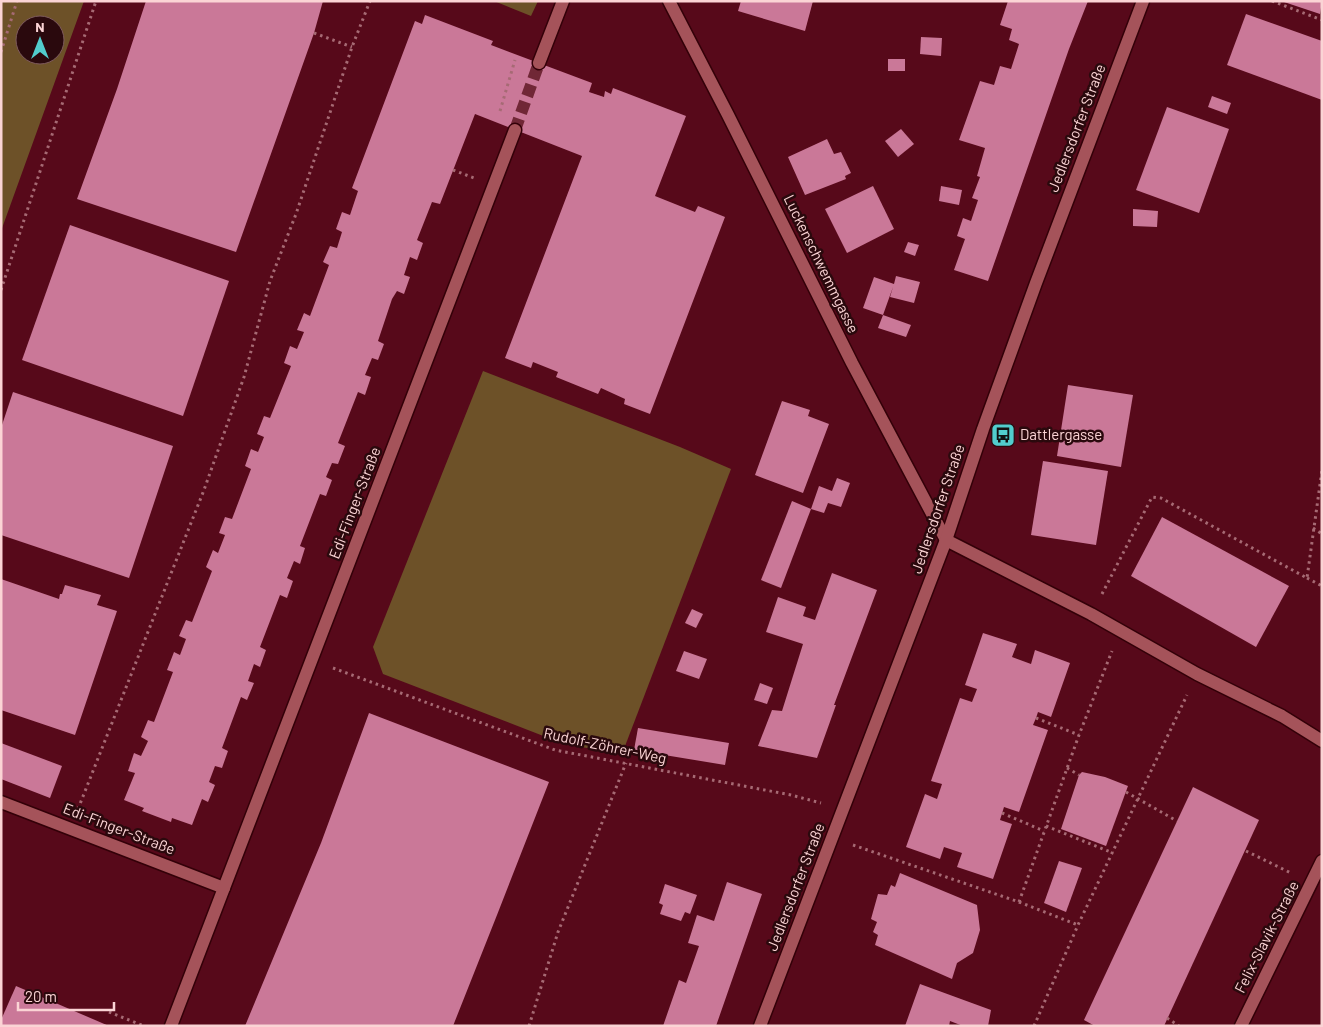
<svg xmlns="http://www.w3.org/2000/svg" width="1323" height="1027" font-family="Barlow,sans-serif">
	<style>
		.green { fill: #6d5128; fill-rule: evenodd }
		.building { fill: #ca7898 }
		.lines { fill: none; stroke-linecap: round; stroke-linejoin: round }
		.minor-tunnel { stroke: #702736; stroke-width: 12; stroke-dasharray: 12 6; stroke-linecap: butt }
		.minor-casing { stroke: #330008; stroke-width: 15 }
		.tertiary-casing { stroke: #330008; stroke-width: 15 }
		.path { stroke: #a66a74; stroke-width: 3; stroke-dasharray: 2.5 4; stroke-linecap: butt }
		.minor { stroke: #a5535a; stroke-width: 12 }
		.tertiary { stroke: #a5535a; stroke-width: 12 }
		.labels { text-anchor: middle; stroke-width: 5; stroke-linejoin: round; paint-order: stroke }
		.street-label { font-size: 15px; fill: #fbd4d5; stroke: #2a090d }
		.poi-label { font-size: 15px; fill: #fbd4d5; stroke: #2a090d; text-anchor: start }
	</style>
	<rect width="100%" height="100%" fill="#57091a"/>
	<!-- green -->
	<g class="green">
		<path d="M1 1H84L1 231ZM25 25H55V55H25Z"/>
		<path d="M494 1H538L531 16Z"/>
		<path d="M483 371 680 447 731 469 622 754 564 744 383 674 373 647Z"/>
	</g>
	<!-- building -->
	<g class="building">
		<path d="M146 1H323L314 33 236 252 77 199 117 89Z"/>
		<path d="M741 1H813L805 31 738 11Z"/>
		<path d="M1008 1H1088L1069 49 988 281 954 270 965 239 957 236 963 218 971 221 978 200 972 198 980 177 977 176 985 148 959 140 980 81 994 85 1000 66 1011 69 1019 44 1009 40 1012 29 1000 25Z"/>
		<path d="M1284 1H1322L1320 14 1284 2Z"/>
		<path d="M1246 14 1322 41V100L1227 65Z"/>
		<path d="M425 15 493 41 491 45 592 83 589 92 604 97 605 91 611 94 613 88 686 116 655 196 695 212 698 206 725 217 650 414 624 404 625 399 601 388 598 394 556 377 558 372 533 362 531 368 505 358 582 156 475 114 440 204 432 202 417 240 423 243 417 260 410 257 404 275 410 277 404 294 397 291 392 299 378 341 384 344 378 360 372 358 365 375 371 377 365 395 358 392 338 443 345 446 338 464 332 463 326 477 332 480 326 496 320 494 300 546 305 548 300 564 294 561 287 578 293 581 287 598 280 595 260 647 266 650 260 667 254 664 248 681 254 683 247 700 241 697 222 748 228 751 222 768 215 766 209 782 215 785 208 802 202 799 192 825 172 818 171 822 142 811 144 808 124 800 135 773 128 771 134 753 141 756 148 741 141 737 148 720 154 722 173 672 167 670 174 652 180 655 186 639 179 636 186 620 192 622 212 571 206 567 213 550 218 553 225 535 219 533 225 517 232 519 251 469 245 466 251 449 258 452 264 437 257 434 264 416 270 418 291 366 284 363 290 346 297 349 304 332 297 330 304 313 310 316 329 265 323 262 330 246 337 248 342 232 336 229 342 212 350 215 358 191 352 188 415 21 422 24Z"/>
		<path d="M921 37 942 38 941 56 920 54Z"/>
		<rect x="888" y="59" width="17" height="12"/>
		<path d="M1212 96 1231 103 1227 114 1208 107Z"/>
		<path d="M1167 107 1229 129 1199 213 1136 190Z"/>
		<path d="M901 129 914 144 898 157 885 141Z"/>
		<path d="M827 139 834 154 841 152 851 173 845 176 846 179 805 195 788 157Z"/>
		<path d="M873 186 894 229 847 253 825 209Z"/>
		<path d="M941 186 962 190 959 205 939 201Z"/>
		<path d="M1133 209 1158 211 1157 227 1133 226Z"/>
		<path d="M70 225 229 281 183 416 22 360Z"/>
		<path d="M908 242 919 245 915 256 904 252Z"/>
		<path d="M896 276 920 282 914 303 890 297 893 287 883 315 863 308 874 277 894 284Z"/>
		<path d="M883 315 911 325 906 337 878 328Z"/>
		<path d="M1068 385 1133 395 1121 467 1057 456Z"/>
		<path d="M13 392 173 446 129 578 1 535V428Z"/>
		<path d="M782 401 810 410 808 416 829 424 803 493 755 475Z"/>
		<path d="M1043 461 1108 471 1096 545 1031 535Z"/>
		<path d="M837 478 850 483 841 507 828 503 824 513 811 509 819 486 832 491Z"/>
		<path d="M792 501 811 509 781 588 761 580Z"/>
		<path d="M1162 517 1289 586 1256 647 1131 576Z"/>
		<path d="M832 573 877 590 834 705H836L817 758 758 746 772 710 782 711 803 644 766 632 778 597 806 607 803 616 815 620Z"/>
		<path d="M1 579 59 599 60 594H62L65 585 101 595 97 605 117 611 75 735 1 710Z"/>
		<path d="M692 609 703 614 696 628 685 623Z"/>
		<path d="M983 633 1017 644 1012 657 1031 664 1035 650 1070 663 1051 717 1038 712 1036 718 1033 725 1048 730 1019 812 1004 807 1000 820 1012 824 993 879 957 867 962 853 944 847 940 859 906 847 925 794 937 799 942 784 931 781 960 698 972 702 977 689 965 685Z"/>
		<path d="M684 651 707 659 699 679 676 671Z"/>
		<path d="M760 683 773 688 767 704 754 700Z"/>
		<path d="M369 713 549 782 497 915 453 1026H245L321 843Z"/>
		<path d="M638 728 729 743 725 765 634 750Z"/>
		<path d="M1 743 62 766 50 798 1 779Z"/>
		<path d="M1082 772 1105 777 1128 786 1106 846 1061 829 1079 775Z"/>
		<path d="M1193 787 1259 820 1164 1026H1095L1084 1020Z"/>
		<path d="M1059 861 1082 868 1066 912 1044 903Z"/>
		<path d="M900 873 977 905 980 930 973 953 957 963 952 979 875 945 878 935 873 932 877 922 871 919 878 894 887 895 891 885 895 887Z"/>
		<path d="M727 882 762 894 716 1026H663L679 980 686 983 699 946 688 943 697 915 714 921Z"/>
		<path d="M665 884 697 895 690 914 685 912 681 921 660 914 663 905 659 903Z"/>
		<path d="M920 984 991 1010 988 1026H963L950 1021 949 1026H905Z"/>
		<path d="M16 986 109 1026H1V1020Z"/>
	</g>
	<g class="lines">
		<!-- minor-tunnel -->
		<path class="minor-tunnel" d="M515 130 539 63"/>
		<!-- minor casing -->
		<g class="minor-casing">
			<g id="minor">
				<path d="M669 1 728 115 852 363 946 540 1091 614 1197 674 1282 716 1322 741"/>
				<path d="M539 63 563 1"/>
				<path d="M1 802 224 888"/>
				<path d="M171 1026 515 130"/>
				<path d="M1241 1026 1322 861"/>
			</g>
		</g>
		<!-- tertiary casing -->
		<g class="tertiary-casing">
			<path id="tertiary" d="M760 1026 946 540 983 429 1036 283 1143 1"/>
		</g>
		<!-- path -->
		<g class="path">
			<path d="M1272 1 1322 20"/>
			<path d="M314 33 352 47"/>
			<path d="M1 52 17 1"/>
			<path d="M500 111 515 60"/>
			<path d="M453 170 474 178"/>
			<path d="M1 290 96 1"/>
			<path d="M1313 528 1322 534"/>
			<path d="M1307 578 1322 586"/>
			<path d="M1102 594 1152 497 1161 498 1307 578 1322 470"/>
			<path d="M333 668 555 750 791 795 821 803"/>
			<path d="M1036 718 1079 735"/>
			<path d="M1067 768 1079 775"/>
			<path d="M1126 792 1177 821"/>
			<path d="M78 809 204 490 244 377 270 281 296 214 352 47 370 1"/>
			<path d="M1002 813 1044 831"/>
			<path d="M1046 826 1113 853"/>
			<path d="M853 845 1019 902 1079 735 1112 651"/>
			<path d="M1246 851 1291 873"/>
			<path d="M1019 902 1078 925"/>
			<path d="M109 1012 144 1026"/>
			<path d="M1167 1018 1179 1026"/>
			<path d="M529 1026 558 932 626 763"/>
			<path d="M1034 1026 1078 925 1187 695"/>
		</g>
		<!-- minor -->
		<use href="#minor" class="minor"/>
		<!-- tertiary -->
		<use href="#tertiary" class="tertiary"/>
	</g>
	<!-- icons -->
	<defs>
		<g id="bus-square" transform="scale(1.25)"><rect x="-9" y="-9" width="18" height="18" rx="4" fill="#52cdcd" stroke="#2a090d"/><path d="M-5-6H5V4H4V6H2V4H-2V6H-4V4H-5ZM-3.5-4V0h7V-4ZM-3.5 1.2v1.5H-2V1.2ZM2 1.2v1.5H3.5V1.2Z" fill="#111"/></g>
	</defs>
	<g fill-rule="evenodd">
		<use href="#bus-square" x="1003" y="435"/>
	</g>
	<g class="labels">
		<!-- street labels -->
		<g class="street-label">
			<text transform="translate(1077 128) rotate(-69)" y="5">Jedlersdorfer Straße</text>
			<text transform="translate(821 264) rotate(64)" y="5">Luckenschwemmgasse</text>
			<text transform="translate(355 503) rotate(-69)" y="5">Edi-Finger-Straße</text>
			<text transform="translate(938 509) rotate(-71)" y="5">Jedlersdorfer Straße</text>
			<text transform="translate(605 746) rotate(12)" y="5">Rudolf-Zöhrer-Weg</text>
			<text transform="translate(119 829) rotate(21)" y="5">Edi-Finger-Straße</text>
			<text transform="translate(796 887) rotate(-69)" y="5">Jedlersdorfer Straße</text>
			<text transform="translate(1267 937) rotate(-63)" y="5">Felix-Slavik-Straße</text>
		</g>
		<!-- poi labels -->
		<g class="poi-label">
			<text x="1020" y="440">Dattlergasse</text>
		</g>
	</g>
	<!-- border -->
	<rect width="1323" height="1027" fill="none" stroke="#fbd4d5" stroke-width="5"/>
	<!-- north arrow -->
	<g transform="translate(40 40)"><circle r="24" fill="#2a090d" stroke="#7e5a5d"/>
	<path d="M0-4L9 19L0 12L-9 19Z" fill="#52cdcd"/>
	<text y="-8" font-size="14" font-weight="bold" text-anchor="middle" fill="#fbd4d5">N</text>
	</g>
	<!-- scale -->
	<path d="M18 1002v8h96v-8" fill="none" stroke="#fbd4d5" stroke-width="2.5"/>
	<text x="25" y="1002" font-size="15" fill="#fbd4d5" stroke="#2a090d" stroke-width="4" paint-order="stroke">20 m</text>
</svg>
